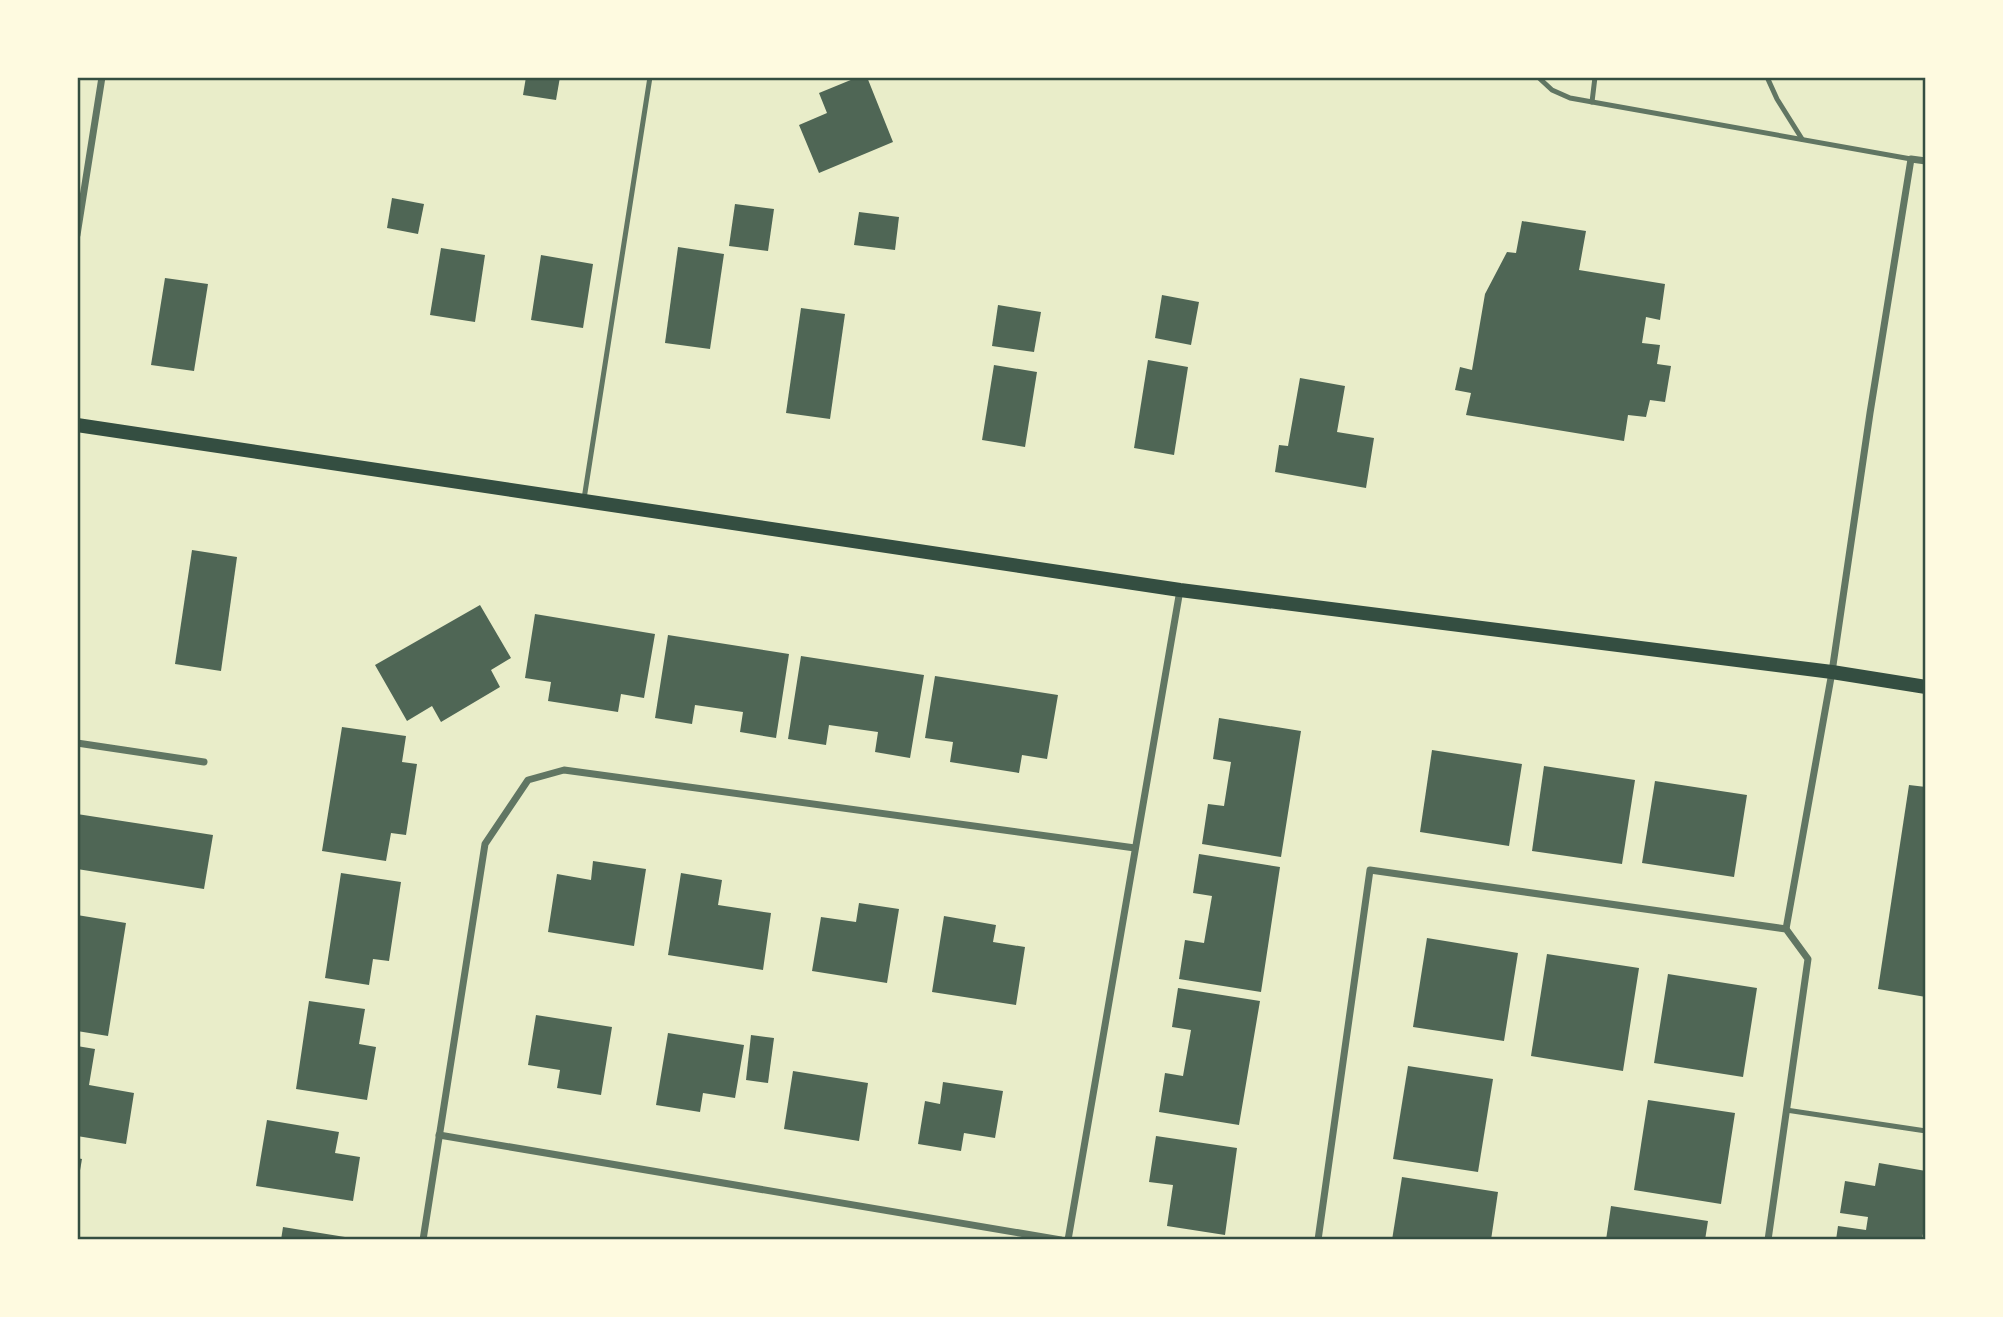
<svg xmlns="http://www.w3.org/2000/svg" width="2003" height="1317" font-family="Commissioner,sans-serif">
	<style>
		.building { fill: #4f6655 }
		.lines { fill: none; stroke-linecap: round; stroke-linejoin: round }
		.service { stroke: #617663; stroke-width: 5 }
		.minor { stroke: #617663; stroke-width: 7 }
		.secondary { stroke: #344e41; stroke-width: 14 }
		.neatline { fill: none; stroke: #344e41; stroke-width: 2.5 }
	</style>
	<rect width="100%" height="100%" fill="#e9edc9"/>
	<!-- building -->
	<g class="building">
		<path d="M526 77H560L556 100 523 95Z"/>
		<path d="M858 77H867L893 142 819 173 799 125 827 113 819 93Z"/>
		<path d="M392 198 424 204 418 234 387 228Z"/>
		<path d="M735 204 774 209 768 251 729 246Z"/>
		<path d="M859 212 899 217 895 250 854 245Z"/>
		<path d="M1522 221 1586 231 1579 270 1665 284 1660 320 1646 317 1642 343 1660 345 1657 364 1671 366 1665 402 1650 400 1646 417 1628 415 1624 441 1466 415 1471 393 1455 390 1460 367 1472 370 1485 294 1507 252 1516 253Z"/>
		<path d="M678 247 724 254 710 349 665 343Z"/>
		<path d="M441 248 485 255 475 322 430 315Z"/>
		<path d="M541 255 593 264 583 328 531 320Z"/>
		<path d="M165 278 208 284 194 371 151 365Z"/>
		<path d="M1162 295 1199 302 1191 345 1155 338Z"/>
		<path d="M998 305 1041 312 1034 352 992 346Z"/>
		<path d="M801 308 845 314 830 419 786 413Z"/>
		<path d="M1148 360 1188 367 1174 455 1134 448Z"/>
		<path d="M994 365 1037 372 1025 447 982 440Z"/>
		<path d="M1300 378 1345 386 1337 432 1374 438 1366 488 1275 472 1279 445 1288 446Z"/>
		<path d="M192 550 237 557 221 671 175 664Z"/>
		<path d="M480 605 511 658 491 670 500 687 441 722 432 706 407 721 375 665Z"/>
		<path d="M535 614 655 634 644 698 621 694 618 712 548 701 551 682 525 678Z"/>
		<path d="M668 635 789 654 776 738 740 732 743 712 695 705 692 724 655 718Z"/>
		<path d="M801 656 924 675 910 758 875 752 878 732 829 725 826 745 788 739Z"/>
		<path d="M935 676 1058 695 1047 759 1022 755 1019 773 950 762 953 742 925 738Z"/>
		<path d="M1219 718 1301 731 1281 857 1202 844 1208 804 1224 806 1231 762 1213 759Z"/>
		<path d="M342 727 406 736 402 762 417 764 406 835 391 833 386 861 322 851Z"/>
		<path d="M1432 750 1522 764 1509 846 1420 832Z"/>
		<path d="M1544 766 1635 780 1622 864 1532 851Z"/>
		<path d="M1655 781 1747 795 1734 877 1642 863Z"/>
		<path d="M1909 785 1926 787V997L1878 989Z"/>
		<path d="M77 814 213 835 204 889 77 869Z"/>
		<path d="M1199 854 1280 867 1261 992 1179 979 1185 940 1204 943 1212 896 1193 893Z"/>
		<path d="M593 861 646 869 634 946 548 932 557 874 591 880Z"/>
		<path d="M341 873 401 882 389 961 373 959 369 985 325 978Z"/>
		<path d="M681 873 722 880 718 905 771 913 763 970 668 955Z"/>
		<path d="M859 903 899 909 887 983 812 971 821 917 856 922Z"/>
		<path d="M77 915 126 923 108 1036 77 1031Z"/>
		<path d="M944 916 996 925 993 942 1025 947 1016 1005 932 992Z"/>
		<path d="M1427 938 1518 953 1504 1041 1413 1027Z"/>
		<path d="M1547 954 1639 968 1623 1071 1531 1056Z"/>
		<path d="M1668 974 1757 988 1743 1077 1654 1063Z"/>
		<path d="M1178 988 1260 1001 1239 1125 1159 1112 1165 1073 1183 1076 1191 1030 1172 1027Z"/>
		<path d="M309 1001 365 1009 359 1044 376 1047 367 1100 296 1089Z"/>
		<path d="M536 1015 612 1027 601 1095 557 1088 560 1070 528 1065Z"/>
		<path d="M668 1033 744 1045 735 1098 703 1093 700 1112 656 1105Z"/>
		<path d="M751 1035 774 1038 768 1083 746 1080Z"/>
		<path d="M77 1046 95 1049 89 1085 134 1093 126 1144 77 1136Z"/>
		<path d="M1408 1066 1493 1079 1478 1172 1393 1159Z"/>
		<path d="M793 1071 868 1083 859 1141 784 1129Z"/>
		<path d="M943 1082 1003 1091 995 1138 964 1133 961 1151 918 1144 925 1101 940 1104Z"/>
		<path d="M1648 1100 1735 1113 1721 1204 1634 1190Z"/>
		<path d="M267 1120 339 1132 335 1153 360 1157 353 1201 256 1186Z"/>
		<path d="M1156 1136 1237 1148 1225 1235 1167 1226 1173 1185 1149 1182Z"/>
		<path d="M77 1158 82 1159 78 1182H77Z"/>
		<path d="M1879 1163 1926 1171V1215L1922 1240H1836L1838 1226 1866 1230 1868 1217 1840 1213 1845 1181 1875 1186Z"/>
		<path d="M1402 1177 1498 1192 1491 1240H1392Z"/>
		<path d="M1611 1206 1708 1221 1705 1240H1606Z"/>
		<path d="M283 1227 345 1237V1240H281Z"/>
	</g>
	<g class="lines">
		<!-- service -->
		<g class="service">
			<path d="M1538 77 1552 90 1570 98 1911 159"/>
			<path d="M1767 77 1777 99 1802 139"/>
			<path d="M1592 102 1595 77"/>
			<path d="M584 499 650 77"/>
			<path d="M1786 1110 1926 1131"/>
		</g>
		<!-- minor -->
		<g class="minor">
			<path d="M77 235 102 77"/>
			<path d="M77 743 204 762"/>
			<path d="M1786 929 1832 672 1870 413 1911 159 1926 161"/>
			<path d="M439 1135 1061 1240"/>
			<path d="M423 1240 485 844 528 780 564 770 1135 848"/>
			<path d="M1068 1240 1180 590"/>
			<path d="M1318 1240 1370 870 1786 929 1808 959 1768 1240"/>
		</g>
		<!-- secondary -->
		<path class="secondary" d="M77 425 1180 590 1832 672 1926 687"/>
	</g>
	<!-- border -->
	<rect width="2003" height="1317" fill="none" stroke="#fefae0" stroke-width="158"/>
	<rect x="79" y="79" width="1845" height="1159" class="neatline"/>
</svg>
